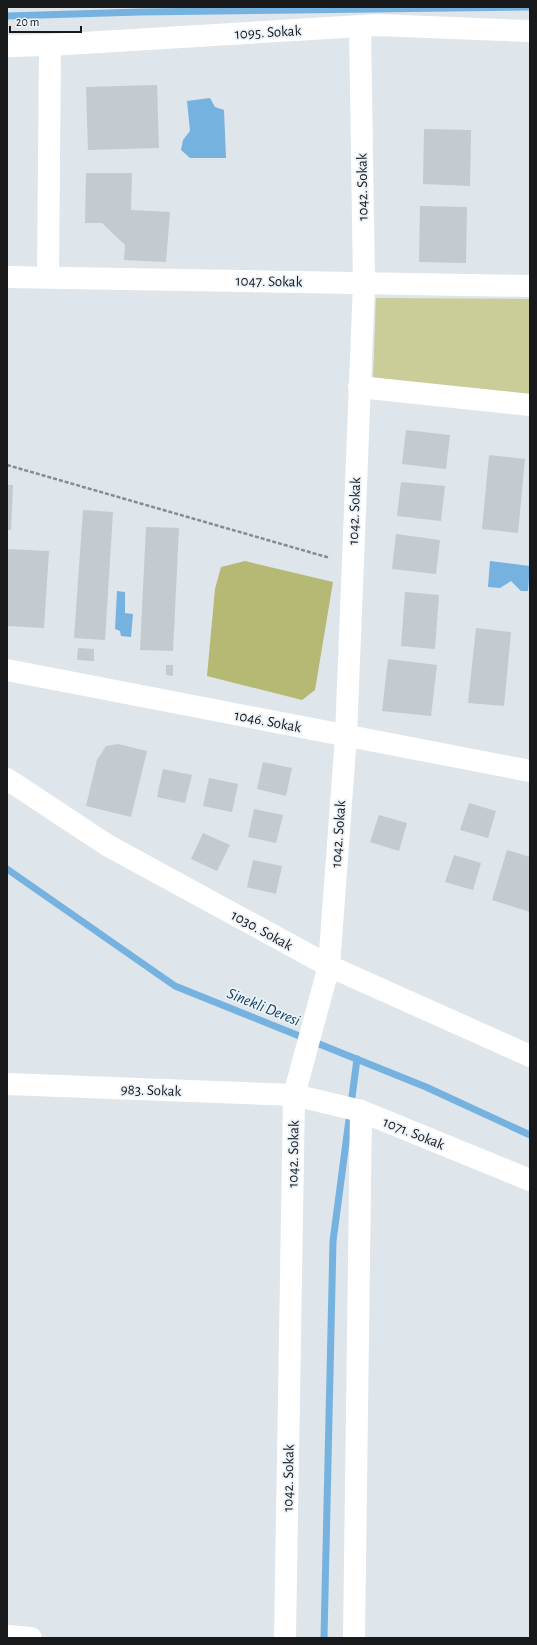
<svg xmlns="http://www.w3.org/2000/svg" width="537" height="1645" font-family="'Alegreya Sans',sans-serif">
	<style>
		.green { fill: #cacd97 }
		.forest { fill: #b5b974 }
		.water { fill: #76b2e0 }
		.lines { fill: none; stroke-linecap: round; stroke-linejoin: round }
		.stream { stroke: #76b2e0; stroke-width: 7 }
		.building { fill: #c3cad0 }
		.path { stroke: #878b90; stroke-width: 2.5; stroke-dasharray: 4 2; stroke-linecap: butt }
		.street { stroke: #fff; stroke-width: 22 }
		.labels { text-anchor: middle; stroke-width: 3.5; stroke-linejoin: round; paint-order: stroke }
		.street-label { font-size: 15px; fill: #17191b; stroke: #ebf2f8 }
		.water-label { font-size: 16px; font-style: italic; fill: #12415f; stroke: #ebf2f8 }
	</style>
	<rect width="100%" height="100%" fill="#dee5eb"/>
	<!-- green -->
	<path class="green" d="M376 298 530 299V394L373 379Z"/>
	<!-- forest -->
	<path class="forest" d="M245 561 333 582 315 690 302 700 207 676 215 589 221 567Z"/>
	<!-- water -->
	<g class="water">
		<path d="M210 98 215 107 224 110 226 158H190L181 150 183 140 190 131 187 101Z"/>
		<path d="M490 561 530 566 528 591H521L511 581 500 588 488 587Z"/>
		<path d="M117 591 125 592V613L133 614 131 637 121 636 120 631 115 629Z"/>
	</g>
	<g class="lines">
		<!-- stream -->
		<g class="stream">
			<path d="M7 16 140 12 530 7"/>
			<path d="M7 869 175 986 426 1087 530 1135"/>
			<path d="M324 1638 333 1241 357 1059"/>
		</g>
	</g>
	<!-- building -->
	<g class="building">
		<path d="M157 85 159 148 88 150 86 87Z"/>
		<path d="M424 129 471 130 470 186 423 184Z"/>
		<path d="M86 173H132L131 210 170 212 166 262 124 260 125 245 102 223H85Z"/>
		<path d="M420 206 467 207 466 263 419 262Z"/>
		<path d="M406 430 450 435 446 469 402 464Z"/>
		<path d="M489 455 525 459 518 533 482 529Z"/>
		<path d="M401 482 445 486 441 521 397 516Z"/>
		<path d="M7 485H13L11 530H7Z"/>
		<path d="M83 510 113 512 105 640 74 638Z"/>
		<path d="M146 527 179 528 173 651 140 650Z"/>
		<path d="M396 534 440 540 436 574 392 569Z"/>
		<path d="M7 549 49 551 44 628 7 626Z"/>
		<path d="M405 592 439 595 435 649 401 646Z"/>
		<path d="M476 628 511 632 504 706 468 703Z"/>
		<path d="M78 648 94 649V661L77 660Z"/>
		<path d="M388 659 437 665 431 716 382 711Z"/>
		<path d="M166 665H173V676L166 675Z"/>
		<path d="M118 744 147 751 131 817 86 806 97 760 106 746Z"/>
		<path d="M263 762 292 768 286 796 257 789Z"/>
		<path d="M163 769 192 775 185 803 157 797Z"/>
		<path d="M209 778 238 784 232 812 203 806Z"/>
		<path d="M469 803 496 811 488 838 460 830Z"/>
		<path d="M254 809 283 815 276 843 248 837Z"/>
		<path d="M379 815 407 823 399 851 370 842Z"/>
		<path d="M203 833 230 845 217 871 191 859Z"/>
		<path d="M507 850 530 857V912L492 900Z"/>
		<path d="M454 855 481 863 473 890 445 882Z"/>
		<path d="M253 860 282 866 276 894 247 887Z"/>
	</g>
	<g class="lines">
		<!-- path -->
		<path class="path" d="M7 465 330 558"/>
		<!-- street -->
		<g class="street">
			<path d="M7 46 50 45 377 25 530 31"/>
			<path d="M7 277 530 286"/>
			<path d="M48 277 50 45"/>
			<path d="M359 387 530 405"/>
			<path d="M7 670 530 771"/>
			<path d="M7 779 107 845 329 966 530 1056"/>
			<path d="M7 1084 294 1095 361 1111 530 1180"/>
			<path d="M7 1636 31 1638"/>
			<path d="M285 1638 294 1095 329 966 346 736 364 283 360 27"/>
			<path d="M354 1638 361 1111"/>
		</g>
	</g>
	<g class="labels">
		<!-- street labels -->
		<g class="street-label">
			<text transform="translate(268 32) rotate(-3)" y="5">1095. Sokak</text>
			<text transform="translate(362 187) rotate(-91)" y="5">1042. Sokak</text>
			<text transform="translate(269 281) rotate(1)" y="5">1047. Sokak</text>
			<text transform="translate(354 511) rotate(-88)" y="5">1042. Sokak</text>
			<text transform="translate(268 721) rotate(11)" y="5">1046. Sokak</text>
			<text transform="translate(338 834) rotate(-86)" y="5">1042. Sokak</text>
			<text transform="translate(262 930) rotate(29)" y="5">1030. Sokak</text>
			<text transform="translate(151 1090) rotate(2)" y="5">983. Sokak</text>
			<text transform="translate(414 1133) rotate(22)" y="5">1071. Sokak</text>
			<text transform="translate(293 1154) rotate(-89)" y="5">1042. Sokak</text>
			<text transform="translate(288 1478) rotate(-89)" y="5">1042. Sokak</text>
		</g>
		<!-- water labels -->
		<g class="water-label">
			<text transform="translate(264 1006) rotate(22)" y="6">Sinekli Deresi</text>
		</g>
	</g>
	<!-- border -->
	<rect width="537" height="1645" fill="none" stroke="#17191b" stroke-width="16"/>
	<!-- scale -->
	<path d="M10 26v6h71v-6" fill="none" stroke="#17191b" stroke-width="2"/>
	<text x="16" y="26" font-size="12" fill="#17191b" stroke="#ebf2f8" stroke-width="3" paint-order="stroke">20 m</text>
</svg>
